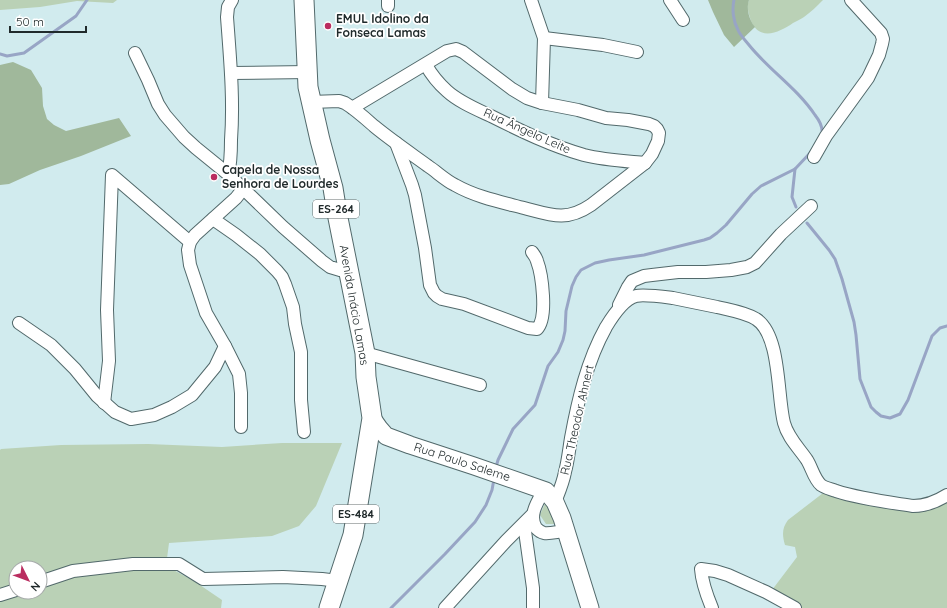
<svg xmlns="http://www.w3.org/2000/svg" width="947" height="608" font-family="Quicksand,sans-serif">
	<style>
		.green { fill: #bad1b6; fill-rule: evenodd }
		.forest { fill: #a0b89b }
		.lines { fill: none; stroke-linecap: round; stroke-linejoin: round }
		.stream { stroke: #98a5c5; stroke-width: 3 }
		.street-casing { stroke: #52696b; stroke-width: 14 }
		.secondary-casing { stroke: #52696b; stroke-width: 19 }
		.primary-casing { stroke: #52696b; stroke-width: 21 }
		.street { stroke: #fff; stroke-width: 12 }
		.secondary { stroke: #fff; stroke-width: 17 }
		.primary { stroke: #fff; stroke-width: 19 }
		.poi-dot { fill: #ba2d60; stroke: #fff; stroke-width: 1.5 }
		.labels { text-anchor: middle; stroke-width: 3.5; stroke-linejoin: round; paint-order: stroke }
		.shield { fill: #fff; stroke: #636a6b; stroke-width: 1 }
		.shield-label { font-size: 11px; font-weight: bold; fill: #202a2b }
		.poi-label { font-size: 12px; font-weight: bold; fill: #202a2b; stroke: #fff; text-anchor: start }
		.street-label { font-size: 12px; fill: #202a2b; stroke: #fff }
	</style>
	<rect width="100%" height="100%" fill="#d1ebee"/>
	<!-- green -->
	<g class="green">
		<path d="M0 0H117L113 3 77 1 40 7 0 10Z"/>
		<path d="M749 0H823C817 6 811 12 804 17 801 19 797 21 793 23 780 32 760 42 751 21 749 14 746 7 749 0Z"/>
		<path d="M282 443H342L316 506 299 526 272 536 169 543 166 566 194 581 222 600 221 608H0V450L1 449 61 445 148 444 222 447ZM16 568H40V592H16Z"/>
		<path d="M827 490 889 503 947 500V608H800L772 590 797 557 795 547 785 545C782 535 782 528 788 520Z"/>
		<path d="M546 501 557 524H546L540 515Z"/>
	</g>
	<!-- forest -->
	<g class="forest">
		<path d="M708 0H749C746 8 749 20 755 27L734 47 724 35 713 12Z"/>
		<path d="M13 62 31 70 42 88 43 106 47 119 54 125 66 131 119 118 131 136 81 156 40 170 9 184 0 185V65Z"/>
	</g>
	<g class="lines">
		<!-- stream -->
		<g class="stream">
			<path d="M734 0C732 9 733 21 738 30 740 35 745 40 749 45 769 70 797 88 815 115 819 120 823 127 822 134"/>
			<path d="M0 54 7 56 24 53 76 16 87 0"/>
			<path d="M795 169 792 197 796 207"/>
			<path d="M807 223 829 250 835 259 842 279 854 322 856 335 860 379 871 407 876 412 881 416 890 418 900 414 908 400 932 336 940 328 947 326"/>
			<path d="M496 467 498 460 513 429 535 405 548 366 558 352 563 340 565 331 566 311 572 286 576 277 581 270 595 263 609 260 644 255 704 240 710 238 717 233 726 225 752 194 761 186 795 169 811 152"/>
			<path d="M391 608 445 554 475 522 486 505 492 490 494 479"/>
		</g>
		<!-- street casing -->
		<g class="street-casing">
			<g id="street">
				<path d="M531 0 544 38 542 103"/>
				<path d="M670 0 683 20"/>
				<path d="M388 6V0"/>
				<path d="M544 38 603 45 637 52"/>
				<path d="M135 53 148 80 158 104 165 115 184 137 196 148 228 174 283 227 322 261 330 267 340 270 349 271"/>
				<path d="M426 65C431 74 438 83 447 91 459 102 476 109 491 116 521 131 552 146 584 155 604 160 624 161 645 163"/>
				<path d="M231 73 308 72"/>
				<path d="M311 102 339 101 345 103C355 109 365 118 374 126 391 140 410 153 428 166 437 172 445 180 455 185 476 197 501 202 524 208 551 215 566 222 591 205L645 163 652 154 658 141 659 133 657 129 654 126 649 124 628 120 606 118 578 110 542 103 527 98 512 89 463 52 456 49 447 51 352 108"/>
				<path d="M396 143 412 185 415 195 425 248 430 285 434 293 437 296 442 299 464 304 528 328 537 329C548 318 542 274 537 261 536 257 534 255 532 252"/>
				<path d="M814 157 826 136 868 78 879 55 882 44 883 39 881 33 851 0"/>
				<path d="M228 174C231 163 231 152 231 140 234 99 230 58 227 17L228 7 232 0"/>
				<path d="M213 219 236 235 260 254 277 271 282 277 285 284 293 307 295 324 301 352V400L304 432"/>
				<path d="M619 305 628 287 632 281 644 276 652 275 678 272H706L731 270 747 267 755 263 781 234 811 206"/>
				<path d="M19 323 51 345 75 369 97 396 115 412 131 419 154 415 172 407 192 395 215 367 225 346"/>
				<path d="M365 353 480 385"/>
				<path d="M104 403 109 361 107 310 112 175 190 242"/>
				<path d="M241 427V393L239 374 225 346 206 313 190 265 188 250 190 242 195 235 236 198 243 189"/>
				<path d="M544 490C538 501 528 515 536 528 538 530 540 532 544 533 551 534 559 531 566 531"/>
				<path d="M555 502C559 492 563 483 565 472 568 461 569 450 571 438 578 400 587 361 606 327 612 317 624 299 636 296 643 294 665 297 673 298 688 301 702 304 717 307 729 310 744 312 756 319 781 335 777 396 784 423 788 438 799 448 807 460 812 468 814 479 821 485 825 488 831 489 836 491 861 499 887 502 913 506 926 506 936 502 947 495"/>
				<path d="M524 524 533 588V608"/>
				<path d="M40 582 73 571 133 564H179L203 579 283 577 322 579 338 581"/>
				<path d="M0 595 16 590"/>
				<path d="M445 608 506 541 533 514"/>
				<path d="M712 608C707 596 702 583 701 569L715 571 728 575 766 592 795 608"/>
			</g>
		</g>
		<!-- secondary casing -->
		<g class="secondary-casing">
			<path id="secondary" d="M372 418 379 428 386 436 410 445 474 466 546 491 555 502 562 518 590 608"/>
		</g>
		<!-- primary casing -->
		<g class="primary-casing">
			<path id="primary" d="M304 0 308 87 320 140 333 188 337 213 365 353 366 377 372 418 353 535 329 608"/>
		</g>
		<!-- street -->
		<use href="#street" class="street"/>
		<!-- secondary -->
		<use href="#secondary" class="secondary"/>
		<!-- primary -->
		<use href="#primary" class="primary"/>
	</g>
	<!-- markers -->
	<g class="poi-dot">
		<circle cx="328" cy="26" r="4"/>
		<circle cx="214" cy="177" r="4"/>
	</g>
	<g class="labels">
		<!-- shield labels -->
		<g class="shield">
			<rect x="313" y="200" width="46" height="18" rx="3"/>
			<rect x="333" y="505" width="46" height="18" rx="3"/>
		</g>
		<g class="shield-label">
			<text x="336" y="213">ES-264</text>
			<text x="356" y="518">ES-484</text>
		</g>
		<!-- poi labels -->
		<g class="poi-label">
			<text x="336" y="23">EMUL Idolino da<tspan x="336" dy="14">Fonseca Lamas</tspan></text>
			<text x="222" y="174">Capela de Nossa<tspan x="222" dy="14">Senhora de Lourdes</tspan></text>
		</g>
		<!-- street labels -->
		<g class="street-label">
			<text transform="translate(527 131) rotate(24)" y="4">Rua Ângelo Leite</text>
			<text transform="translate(354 305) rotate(80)" y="4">Avenida Inácio Lamas</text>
			<text transform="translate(577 420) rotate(-77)" y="4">Rua Theodor Ahnert</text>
			<text transform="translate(462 462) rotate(18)" y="4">Rua Paulo Saleme</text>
		</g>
	</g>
	<!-- north arrow -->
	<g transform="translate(28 580) rotate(132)"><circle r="19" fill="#ffffff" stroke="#a6aaaa"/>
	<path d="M0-3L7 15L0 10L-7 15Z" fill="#ba2d60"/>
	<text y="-6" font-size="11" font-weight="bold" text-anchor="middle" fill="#202a2b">N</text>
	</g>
	<!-- scale -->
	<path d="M10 26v6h76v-6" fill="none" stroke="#202a2b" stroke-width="2"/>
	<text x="16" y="26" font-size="12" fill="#202a2b" stroke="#ffffff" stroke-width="3" paint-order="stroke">50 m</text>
</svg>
